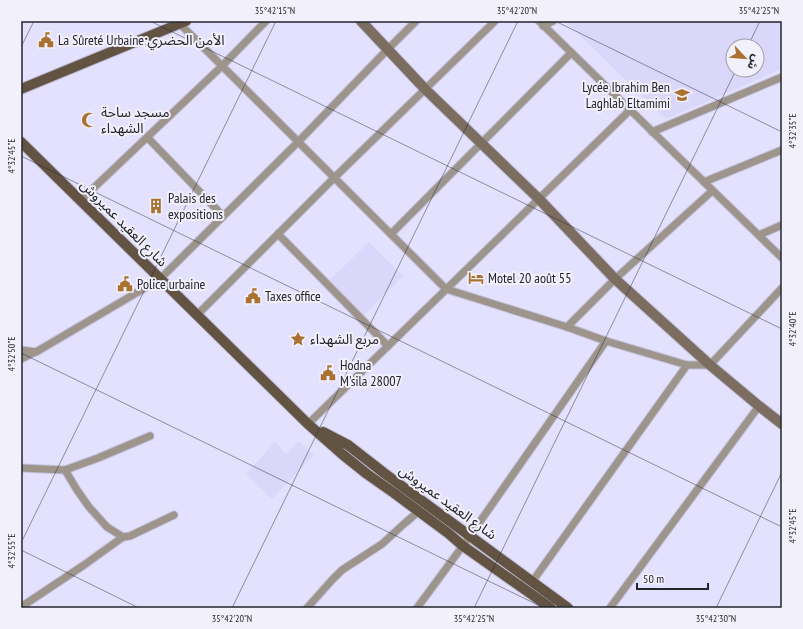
<svg xmlns="http://www.w3.org/2000/svg" width="803" height="629" font-family="'PT Sans Narrow','Noto Sans Arabic',sans-serif">
	<style>
		.built { fill: #dad7fa; fill-rule: evenodd }
		.lines { fill: none; stroke-linecap: round; stroke-linejoin: round }
		.street-casing { stroke: #c1bfd8; stroke-width: 9 }
		.secondary-casing { stroke: #c1bfd8; stroke-width: 12 }
		.primary-casing { stroke: #c1bfd8; stroke-width: 12 }
		.street { stroke: #9d948b; stroke-width: 7 }
		.secondary { stroke: #7b6e61; stroke-width: 10 }
		.primary { stroke: #625343; stroke-width: 10 }
		.ticks { fill: none; stroke: #24242e; stroke-width: 1; stroke-opacity: 0.45 }
		.labels { text-anchor: middle; stroke-width: 4; stroke-linejoin: round; paint-order: stroke }
		.poi-label { font-size: 14px; fill: #24242e; stroke: #f1f0fb; text-anchor: start }
		.street-label { font-size: 14px; fill: #24242e; stroke: #f1f0fb }
		.neatline { fill: none; stroke: #24242e; stroke-width: 1.5 }
		.ticks-label { font-size: 10px; text-anchor: middle; fill: #24242e }
	</style>
	<rect width="100%" height="100%" fill="#e3e1fd"/>
	<!-- built -->
	<g class="built">
		<path d="M565 21H782V69L666 119ZM733 46H757V70H733Z"/>
		<path d="M369 242 403 276 364 315 329 281Z"/>
		<path d="M299 441 314 455 272 499 246 474 275 442 286 454Z"/>
	</g>
	<g class="lines">
		<!-- street casing -->
		<g class="street-casing">
			<g id="street">
				<path d="M539 21 782 258"/>
				<path d="M180 24 446 289 567 327 606 341 687 365"/>
				<path d="M543 26 553 21"/>
				<path d="M652 132 782 77"/>
				<path d="M147 137 223 216"/>
				<path d="M704 182 782 150"/>
				<path d="M81 200 222 66 266 21"/>
				<path d="M278 234 388 346"/>
				<path d="M391 234 571 53"/>
				<path d="M759 235 782 225"/>
				<path d="M197 315 334 178 495 21"/>
				<path d="M567 327 615 279 712 191"/>
				<path d="M21 350 36 352 160 279 298 142 387 50 416 21"/>
				<path d="M21 359 35 352"/>
				<path d="M308 424 630 110"/>
				<path d="M21 468 65 470 98 458 150 436"/>
				<path d="M65 470 77 490 89 507 107 527 123 537 130 536 174 515"/>
				<path d="M532 582 687 365H710L782 288"/>
				<path d="M21 607 84 565 123 537"/>
				<path d="M307 608 332 580 342 570 382 544 405 523 419 511"/>
				<path d="M417 608 470 536 606 341"/>
				<path d="M610 608 759 406"/>
			</g>
		</g>
		<!-- secondary casing -->
		<g class="secondary-casing">
			<path id="secondary" d="M361 21 425 89 539 199 615 279 710 365 759 406 782 424"/>
		</g>
		<!-- primary casing -->
		<g class="primary-casing">
			<g id="primary">
				<path d="M21 89 186 21"/>
				<path d="M21 142 308 424 342 454 367 474 394 493 448 533 463 546 551 608"/>
				<path d="M323 432 348 445 384 473 568 608"/>
			</g>
		</g>
		<!-- street -->
		<use href="#street" class="street"/>
		<!-- secondary -->
		<use href="#secondary" class="secondary"/>
		<!-- primary -->
		<use href="#primary" class="primary"/>
	</g>
	<!-- ticks -->
	<path class="ticks" d="M150 21 782 329M555 21 782 132M748 46 760 21M21 47 34 21M21 156 782 527M21 353 544 608M21 543 276 21M21 550 139 608M232 608 518 21M474 608 736 70M716 608 782 472"/>
	<!-- icons -->
	<defs>
		<g id="civic-bare" transform="scale(1.2)"><path d="M-.6-6.5H3V-4.5H.6V-3L4-1V1h2V6H-6V1h2V-1L-.6-3ZM-1.2 2.5V6h2.4V2.5Z" fill="#ab7131" stroke="#f1f0fb" stroke-width="2.5" paint-order="stroke"/></g>
		<g id="school-bare" transform="scale(1.2)"><path d="M0-5L7-2L0 1L-7-2ZM-4 1L0 2.5L4 1V4Q0 6-4 4Z" fill="#ab7131" stroke="#f1f0fb" stroke-width="2.5" paint-order="stroke"/></g>
		<g id="mosque-bare" transform="scale(1.2)"><path d="M3.5-4.9A6 6 0 1 0 3.5 4.9A5 5 0 1 1 3.5-4.9Z" fill="#ab7131" stroke="#f1f0fb" stroke-width="2.5" paint-order="stroke"/></g>
		<g id="building-bare" transform="scale(1.2)"><path d="M-4-6H4V6H1V3H-1V6H-4ZM-2.5-4.3h1.7v1.8h-1.7ZM.8-4.3h1.7v1.8H.8ZM-2.5-1h1.7V.8h-1.7ZM.8-1h1.7V.8H.8Z" fill="#ab7131" stroke="#f1f0fb" stroke-width="2.5" paint-order="stroke"/></g>
		<g id="hotel-bare" transform="scale(1.2)"><path d="M-6-4.5h1.5V1H6V5H4.5V3h-9V5H-6ZM-4 0a1.8 1.8 0 1 1 3.6 0ZM.5 0V-2.5h3Q6-2.5 6 0Z" fill="#ab7131" stroke="#f1f0fb" stroke-width="2.5" paint-order="stroke"/></g>
		<g id="sight-bare" transform="scale(1.2)"><path d="M0-6L1.8-2.2L6-1.7L2.9 1.2L3.7 5.4L0 3.3L-3.7 5.4L-2.9 1.2L-6-1.7L-1.8-2.2Z" fill="#ab7131" stroke="#f1f0fb" stroke-width="2.5" paint-order="stroke"/></g>
	</defs>
	<g fill-rule="evenodd">
		<use href="#civic-bare" x="46" y="40"/>
		<use href="#school-bare" x="682" y="95"/>
		<use href="#mosque-bare" x="89" y="120"/>
		<use href="#building-bare" x="156" y="206"/>
		<use href="#hotel-bare" x="476" y="278"/>
		<use href="#civic-bare" x="125" y="284"/>
		<use href="#civic-bare" x="253" y="296"/>
		<use href="#sight-bare" x="298" y="339"/>
		<use href="#civic-bare" x="328" y="373"/>
	</g>
	<g class="labels">
		<!-- poi labels -->
		<g class="poi-label">
			<text x="58" y="45">La Sûreté Urbaine;الأمن الحضري</text>
			<text x="670" y="92" text-anchor="end">Lycée Ibrahim Ben<tspan x="670" dy="16">Laghlab Eltamimi</tspan></text>
			<text x="101" y="117">مسجد ساحة<tspan x="101" dy="16">الشهداء</tspan></text>
			<text x="168" y="203">Palais des<tspan x="168" dy="16">expositions</tspan></text>
			<text x="488" y="283">Motel 20 août 55</text>
			<text x="137" y="289">Police urbaine</text>
			<text x="265" y="301">Taxes office</text>
			<text x="310" y="344">مربع الشهداء</text>
			<text x="340" y="370">Hodna<tspan x="340" dy="16">M'sila 28007</tspan></text>
		</g>
		<!-- street labels -->
		<g class="street-label">
			<text transform="translate(124 223) rotate(45)" y="5">شارع العقيد عميروش</text>
			<text transform="translate(448 502) rotate(36)" y="5">شارع العقيد عميروش</text>
		</g>
	</g>
	<!-- border -->
	<rect width="803" height="629" fill="none" stroke="#f1f0fb" stroke-width="44"/>
	<!-- north arrow -->
	<g transform="translate(745 58) rotate(116)"><circle r="19" fill="#f1f0fb" stroke="#9f9ea9"/>
	<path d="M0-3L7 15L0 10L-7 15Z" fill="#ab7131"/>
	<text y="-6" font-size="11" font-weight="bold" text-anchor="middle" fill="#24242e">ش</text>
	</g>
	<!-- scale -->
	<path d="M637 583v6h71v-6" fill="none" stroke="#24242e" stroke-width="2"/>
	<text x="643" y="583" font-size="12" fill="#24242e" stroke="#f1f0fb" stroke-width="3" paint-order="stroke">50 m</text>
	<rect x="22" y="22" width="759" height="585" class="neatline"/>
	<g class="ticks-label">
		<text x="275" y="14">35°42'15"N</text>
		<text x="517" y="14">35°42'20"N</text>
		<text x="759" y="14">35°42'25"N</text>
		<text transform="translate(792 131) rotate(-90)" y="4">4°32'35"E</text>
		<text transform="translate(11 156) rotate(-90)" y="4">4°32'45"E</text>
		<text transform="translate(792 329) rotate(-90)" y="4">4°32'40"E</text>
		<text transform="translate(11 354) rotate(-90)" y="4">4°32'50"E</text>
		<text transform="translate(792 526) rotate(-90)" y="4">4°32'45"E</text>
		<text transform="translate(11 551) rotate(-90)" y="4">4°32'55"E</text>
		<text x="232" y="622">35°42'20"N</text>
		<text x="474" y="622">35°42'25"N</text>
		<text x="716" y="622">35°42'30"N</text>
	</g>
</svg>
